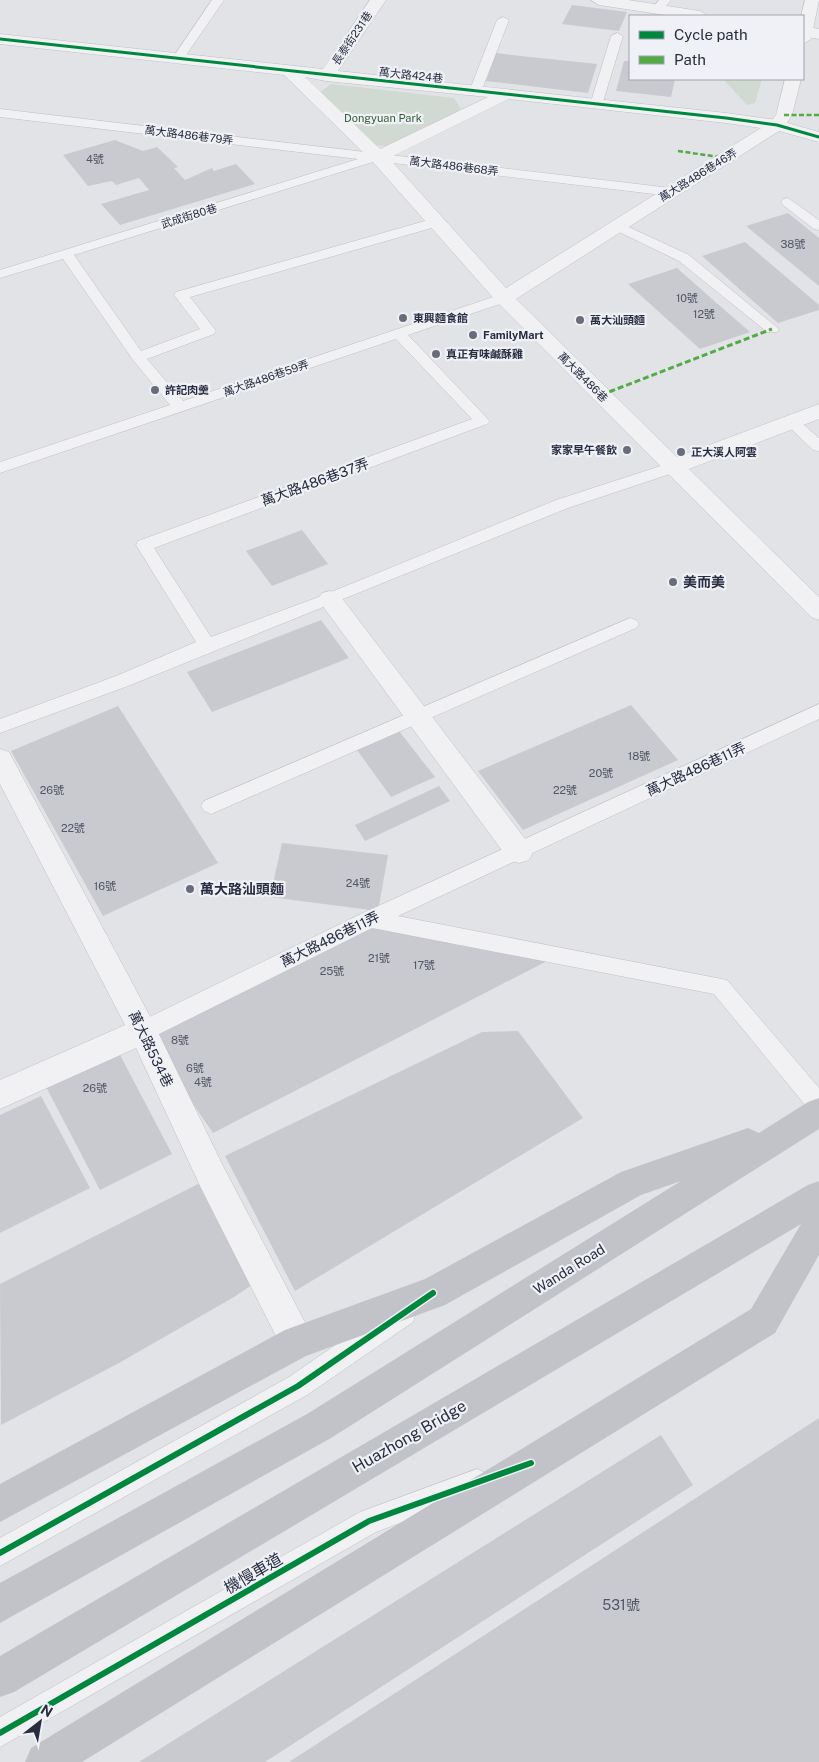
<svg xmlns="http://www.w3.org/2000/svg" width="819" height="1762" font-family="'Public Sans','Noto Sans TC',sans-serif">
	<style>
		.green { fill: #d0dad2 }
		.building { fill: #c8cacf }
		.lines { fill: none; stroke-linecap: round; stroke-linejoin: round }
		.service-casing { stroke: #bec0c5; stroke-width: 1 }
		.minor-casing { stroke: #bec0c5; stroke-width: 1 }
		.tertiary-casing { stroke: #bec0c5; stroke-width: 1 }
		.service { fill: #f1f1f3; fill-rule: evenodd }
		.minor { fill: #f1f1f3; fill-rule: evenodd }
		.tertiary { fill: #f1f1f3; fill-rule: evenodd }
		.secondary { fill: #c2c3c9; fill-rule: evenodd }
		.quiet-far1 { stroke: #53ab46; stroke-width: 2.5; stroke-dasharray: 5 2.5; stroke-linecap: butt }
		.quiet { stroke: #53ab46; stroke-width: 3; stroke-dasharray: 6 3; stroke-linecap: butt }
		.cycleway-far1-casing { stroke: #eff1f6; stroke-width: 5 }
		.cycleway-casing { stroke: #eff1f6; stroke-width: 9 }
		.cycleway-far1 { stroke: #00873e; stroke-width: 3 }
		.cycleway { stroke: #00873e; stroke-width: 6 }
		.poi-dot { fill: #696d7b; stroke: #eff1f6; stroke-width: 2 }
		.labels { text-anchor: middle; stroke-width: 4.5; stroke-linejoin: round; paint-order: stroke }
		.far-street-label { font-size: 11px; fill: #282d41; stroke: #eff1f6 }
		.far-park-label { font-size: 11px; fill: #355d35; stroke: #eff1f6 }
		.number-label { font-size: 11px; fill: #525666 }
		.far-poi-label { font-size: 11px; font-weight: bold; fill: #282d41; stroke: #eff1f6; text-anchor: start }
		.street-label { font-size: 14px; fill: #282d41; stroke: #eff1f6 }
		.poi-label { font-size: 14px; font-weight: bold; fill: #282d41; stroke: #eff1f6; text-anchor: start }
		.near-number-label { font-size: 14px; fill: #525666 }
		.near-street-label { font-size: 16px; fill: #282d41; stroke: #eff1f6 }
	</style>
	<rect width="100%" height="100%" fill="#e1e3e7"/>
	<!-- green -->
	<g class="green">
		<path d="M723 79H762L755 103 747 105Z"/>
		<path d="M331 84 454 98 461 109 392 146 368 145 318 94Z"/>
	</g>
	<!-- building -->
	<g class="building">
		<path d="M572 5 611 10 627 12 619 31 562 24Z"/>
		<path d="M496 53 521 56 597 64 588 93 486 81Z"/>
		<path d="M624 61H630V79H675L671 97 616 91Z"/>
		<path d="M115 140 143 151 157 147 178 167 174 168 185 180 212 168 214 171 236 164 255 184 120 225 101 204 149 190 139 178 116 185 112 181 88 186 63 155Z"/>
		<path d="M788 213 819 238V286L746 226Z"/>
		<path d="M745 242 819 305V310L778 323 702 256Z"/>
		<path d="M677 268 712 299 750 332 700 349 628 284Z"/>
		<path d="M302 530 328 564 272 586 246 551Z"/>
		<path d="M321 620 349 658 212 712 187 672Z"/>
		<path d="M631 705 678 760 523 830 478 771Z"/>
		<path d="M118 706 218 863 103 916 11 751Z"/>
		<path d="M399 731 435 777 391 797 357 750Z"/>
		<path d="M439 786 450 801 365 841 355 825Z"/>
		<path d="M282 843 388 855 378 911 270 897Z"/>
		<path d="M370 919 551 959 213 1133 143 1031Z"/>
		<path d="M518 1031 583 1118 295 1291 225 1156 482 1032Z"/>
		<path d="M119 1053 172 1154 100 1190 45 1085Z"/>
		<path d="M41 1096 90 1188 0 1233V1115Z"/>
		<path d="M212 1177 264 1277 234 1297 119 1363 1 1425 0 1284Z"/>
		<path d="M819 1418V1762H289Z"/>
		<path d="M661 1435 693 1485 265 1762H139Z"/>
	</g>
	<g class="lines">
		<!-- service casing -->
		<g class="service-casing">
			<g id="service">
				<path d="M212 0H224L182 61H174L172 59Z"/>
				<path d="M659 0H671L661 12H653L651 10Z"/>
				<path d="M503 17 509 20 481 92 479 95H471L469 92 497 20Z"/>
				<path d="M617 33 623 36 602 105 600 108H592L590 105 611 36Z"/>
				<path d="M0 109 671 188 678 192 671 196 376 161 74 255 141 351 200 329 174 295 176 292 432 219H442L444 222 442 225 190 297 216 331 214 334 147 359 183 401 499 295 504 294 511 298 509 301 408 335 487 418 490 421 487 424 154 548 211 637 324 595 556 500 673 462 679 463 681 467 679 471 568 508 128 686 0 733V719L116 676 196 642 136 545 138 541 472 419 396 339 0 473V462L170 405 133 360 63 259 0 278V270L358 159 0 117Z"/>
				<path d="M788 198 819 220V230L814 229 783 205 781 202 783 199Z"/>
				<path d="M618 222 689 255 779 329 777 332H767L679 261 613 229 611 226 613 223Z"/>
				<path d="M792 417 797 419 819 438V451L813 450 787 425 784 422 787 419Z"/>
				<path d="M630 618 636 620 639 624 636 628 218 811 211 814 204 811 201 806 204 801Z"/>
				<path d="M819 704V719L398 916 727 980 819 1088V1115L811 1112 714 994 372 928 151 1038 143 1041 135 1038 132 1031 135 1024 363 913Z"/>
				<path d="M404 1301 413 1304 416 1313 413 1322 307 1395 0 1566V1538L289 1377 395 1304Z"/>
				<path d="M477 1469 486 1473 490 1482 486 1491 376 1532 0 1747V1717L360 1512Z"/>
			</g>
		</g>
		<!-- minor casing -->
		<g class="minor-casing">
			<g id="minor">
				<path d="M370 0H386L338 71 726 113 777 120 819 132V142L779 131 516 299 677 457 819 404V419L689 469 819 597V620L811 617 497 302 372 161 284 75 0 44V34L323 69ZM305 77 326 81 488 97 380 149ZM509 99 726 123 761 128 506 288 389 158Z"/>
				<path d="M591 0H628L700 11 708 16H672L599 5Z"/>
				<path d="M803 26 819 29V39L803 36Z"/>
				<path d="M330 591 338 593 529 844 533 852 529 860 519 863 509 860 322 605 318 599 322 593Z"/>
				<path d="M0 749 9 752 153 1022 223 1166 309 1330 314 1342 309 1354 297 1359 285 1354 201 1188 136 1048 0 1109V1080L125 1025 0 784Z"/>
			</g>
		</g>
		<!-- tertiary casing -->
		<g class="tertiary-casing">
			<g id="tertiary">
				<path d="M805 0H819L811 39 803 44 801 16Z"/>
				<path d="M785 79H801L792 115 783 129H771L768 125 776 115Z"/>
			</g>
		</g>
		<!-- service -->
		<use href="#service" class="service"/>
		<!-- minor -->
		<use href="#minor" class="minor"/>
		<!-- tertiary -->
		<use href="#tertiary" class="tertiary"/>
		<!-- secondary -->
		<g class="secondary">
			<path d="M819 1098V1129L331 1438 0 1623V1583L307 1414 681 1181 641 1195 445 1305 306 1356 0 1522V1484L285 1330 425 1279 621 1172 748 1128 759 1133 808 1102Z"/>
			<path d="M819 1181V1255L775 1333 82 1762H25L31 1748 751 1309 801 1224 14 1692 0 1697V1656L808 1185Z"/>
		</g>
		<!-- quiet-far1 -->
		<g class="quiet-far1">
			<path d="M784 115H819"/>
			<path d="M678 151 726 158"/>
		</g>
		<!-- quiet -->
		<path class="quiet" d="M601 395 772 329"/>
		<!-- cycleway-far1 casing -->
		<g class="cycleway-far1-casing">
			<path id="cycleway-far1" d="M0 39 726 118 777 125 819 137"/>
		</g>
		<!-- cycleway casing -->
		<g class="cycleway-casing">
			<g id="cycleway">
				<path d="M0 1553 298 1386 433 1293"/>
				<path d="M0 1733 369 1521 531 1463"/>
			</g>
		</g>
		<!-- cycleway-far1 -->
		<use href="#cycleway-far1" class="cycleway-far1"/>
		<!-- cycleway -->
		<use href="#cycleway" class="cycleway"/>
	</g>
	<!-- markers -->
	<g class="poi-dot">
		<circle cx="403" cy="318" r="5"/>
		<circle cx="580" cy="320" r="5"/>
		<circle cx="473" cy="335" r="5"/>
		<circle cx="436" cy="354" r="5"/>
		<circle cx="155" cy="390" r="5"/>
		<circle cx="627" cy="450" r="5"/>
		<circle cx="681" cy="452" r="5"/>
		<circle cx="673" cy="582" r="5"/>
		<circle cx="190" cy="889" r="5"/>
	</g>
	<g class="labels">
		<!-- far-street labels -->
		<g class="far-street-label">
			<text transform="translate(352 38) rotate(-56)" y="4">長泰街231巷</text>
			<text transform="translate(411 75) rotate(6)" y="4">萬大路424巷</text>
			<text transform="translate(189 135) rotate(7)" y="4">萬大路486巷79弄</text>
			<text transform="translate(454 166) rotate(7)" y="4">萬大路486巷68弄</text>
			<text transform="translate(698 175) rotate(-32)" y="4">萬大路486巷46弄</text>
			<text transform="translate(189 216) rotate(-17)" y="4">武成街80巷</text>
			<text transform="translate(583 377) rotate(45)" y="4">萬大路486巷</text>
			<text transform="translate(266 378) rotate(-19)" y="4">萬大路486巷59弄</text>
		</g>
		<!-- far-park labels -->
		<g class="far-park-label">
			<text x="383" y="122">Dongyuan Park</text>
		</g>
		<!-- number labels -->
		<g class="number-label">
			<text x="95" y="163">4號</text>
			<text x="793" y="248">38號</text>
			<text x="687" y="302">10號</text>
			<text x="704" y="318">12號</text>
			<text x="639" y="760">18號</text>
			<text x="601" y="777">20號</text>
			<text x="52" y="794">26號</text>
			<text x="565" y="794">22號</text>
			<text x="73" y="832">22號</text>
			<text x="358" y="887">24號</text>
			<text x="105" y="890">16號</text>
			<text x="379" y="962">21號</text>
			<text x="424" y="969">17號</text>
			<text x="332" y="975">25號</text>
			<text x="180" y="1044">8號</text>
			<text x="195" y="1072">6號</text>
			<text x="203" y="1086">4號</text>
			<text x="95" y="1092">26號</text>
		</g>
		<!-- far-poi labels -->
		<g class="far-poi-label">
			<text x="413" y="322">東興麵食館</text>
			<text x="590" y="324">萬大汕頭麵</text>
			<text x="483" y="339">FamilyMart</text>
			<text x="446" y="358">真正有味鹹酥雞</text>
			<text x="165" y="394">許記肉羹</text>
			<text x="617" y="454" text-anchor="end">家家早午餐飲</text>
			<text x="691" y="456">正大溪人阿雲</text>
		</g>
		<!-- street labels -->
		<g class="street-label">
			<text transform="translate(315 482) rotate(-20)" y="5">萬大路486巷37弄</text>
			<text transform="translate(696 769) rotate(-25)" y="5">萬大路486巷11弄</text>
			<text transform="translate(330 939) rotate(-26)" y="5">萬大路486巷11弄</text>
			<text transform="translate(151 1049) rotate(64)" y="5">萬大路534巷</text>
			<text transform="translate(569 1269) rotate(-32)" y="5">Wanda Road</text>
		</g>
		<!-- poi labels -->
		<g class="poi-label">
			<text x="683" y="587">美而美</text>
			<text x="200" y="894">萬大路汕頭麵</text>
		</g>
		<!-- near-number labels -->
		<g class="near-number-label">
			<text x="621" y="1610">531號</text>
		</g>
		<!-- near-street labels -->
		<g class="near-street-label">
			<text transform="translate(409 1436) rotate(-30)" y="6">Huazhong Bridge</text>
			<text transform="translate(253 1573) rotate(-30)" y="6">機慢車道</text>
		</g>
	</g>
	<!-- legend -->
	<rect x="629" y="15" width="175" height="65" fill="#eff1f6" stroke="#9fa3ae"/>
	<rect x="639" y="31" width="25" height="8" fill="#00873e" stroke="#9fa3ae"/>
	<text x="674" y="40" font-size="15" fill="#282d41">Cycle path</text>
	<rect x="639" y="56" width="25" height="8" fill="#53ab46" stroke="#9fa3ae"/>
	<text x="674" y="65" font-size="15" fill="#282d41">Path</text>
	<!-- north arrow -->
	<g transform="translate(40 1722) rotate(31)" stroke="#eff1f6" stroke-width="4" paint-order="stroke">
	<path d="M0-4L9 19L0 12L-9 19Z" fill="#282d41"/>
	<text y="-8" font-size="14" font-weight="bold" text-anchor="middle" fill="#282d41">N</text>
	</g>
</svg>
